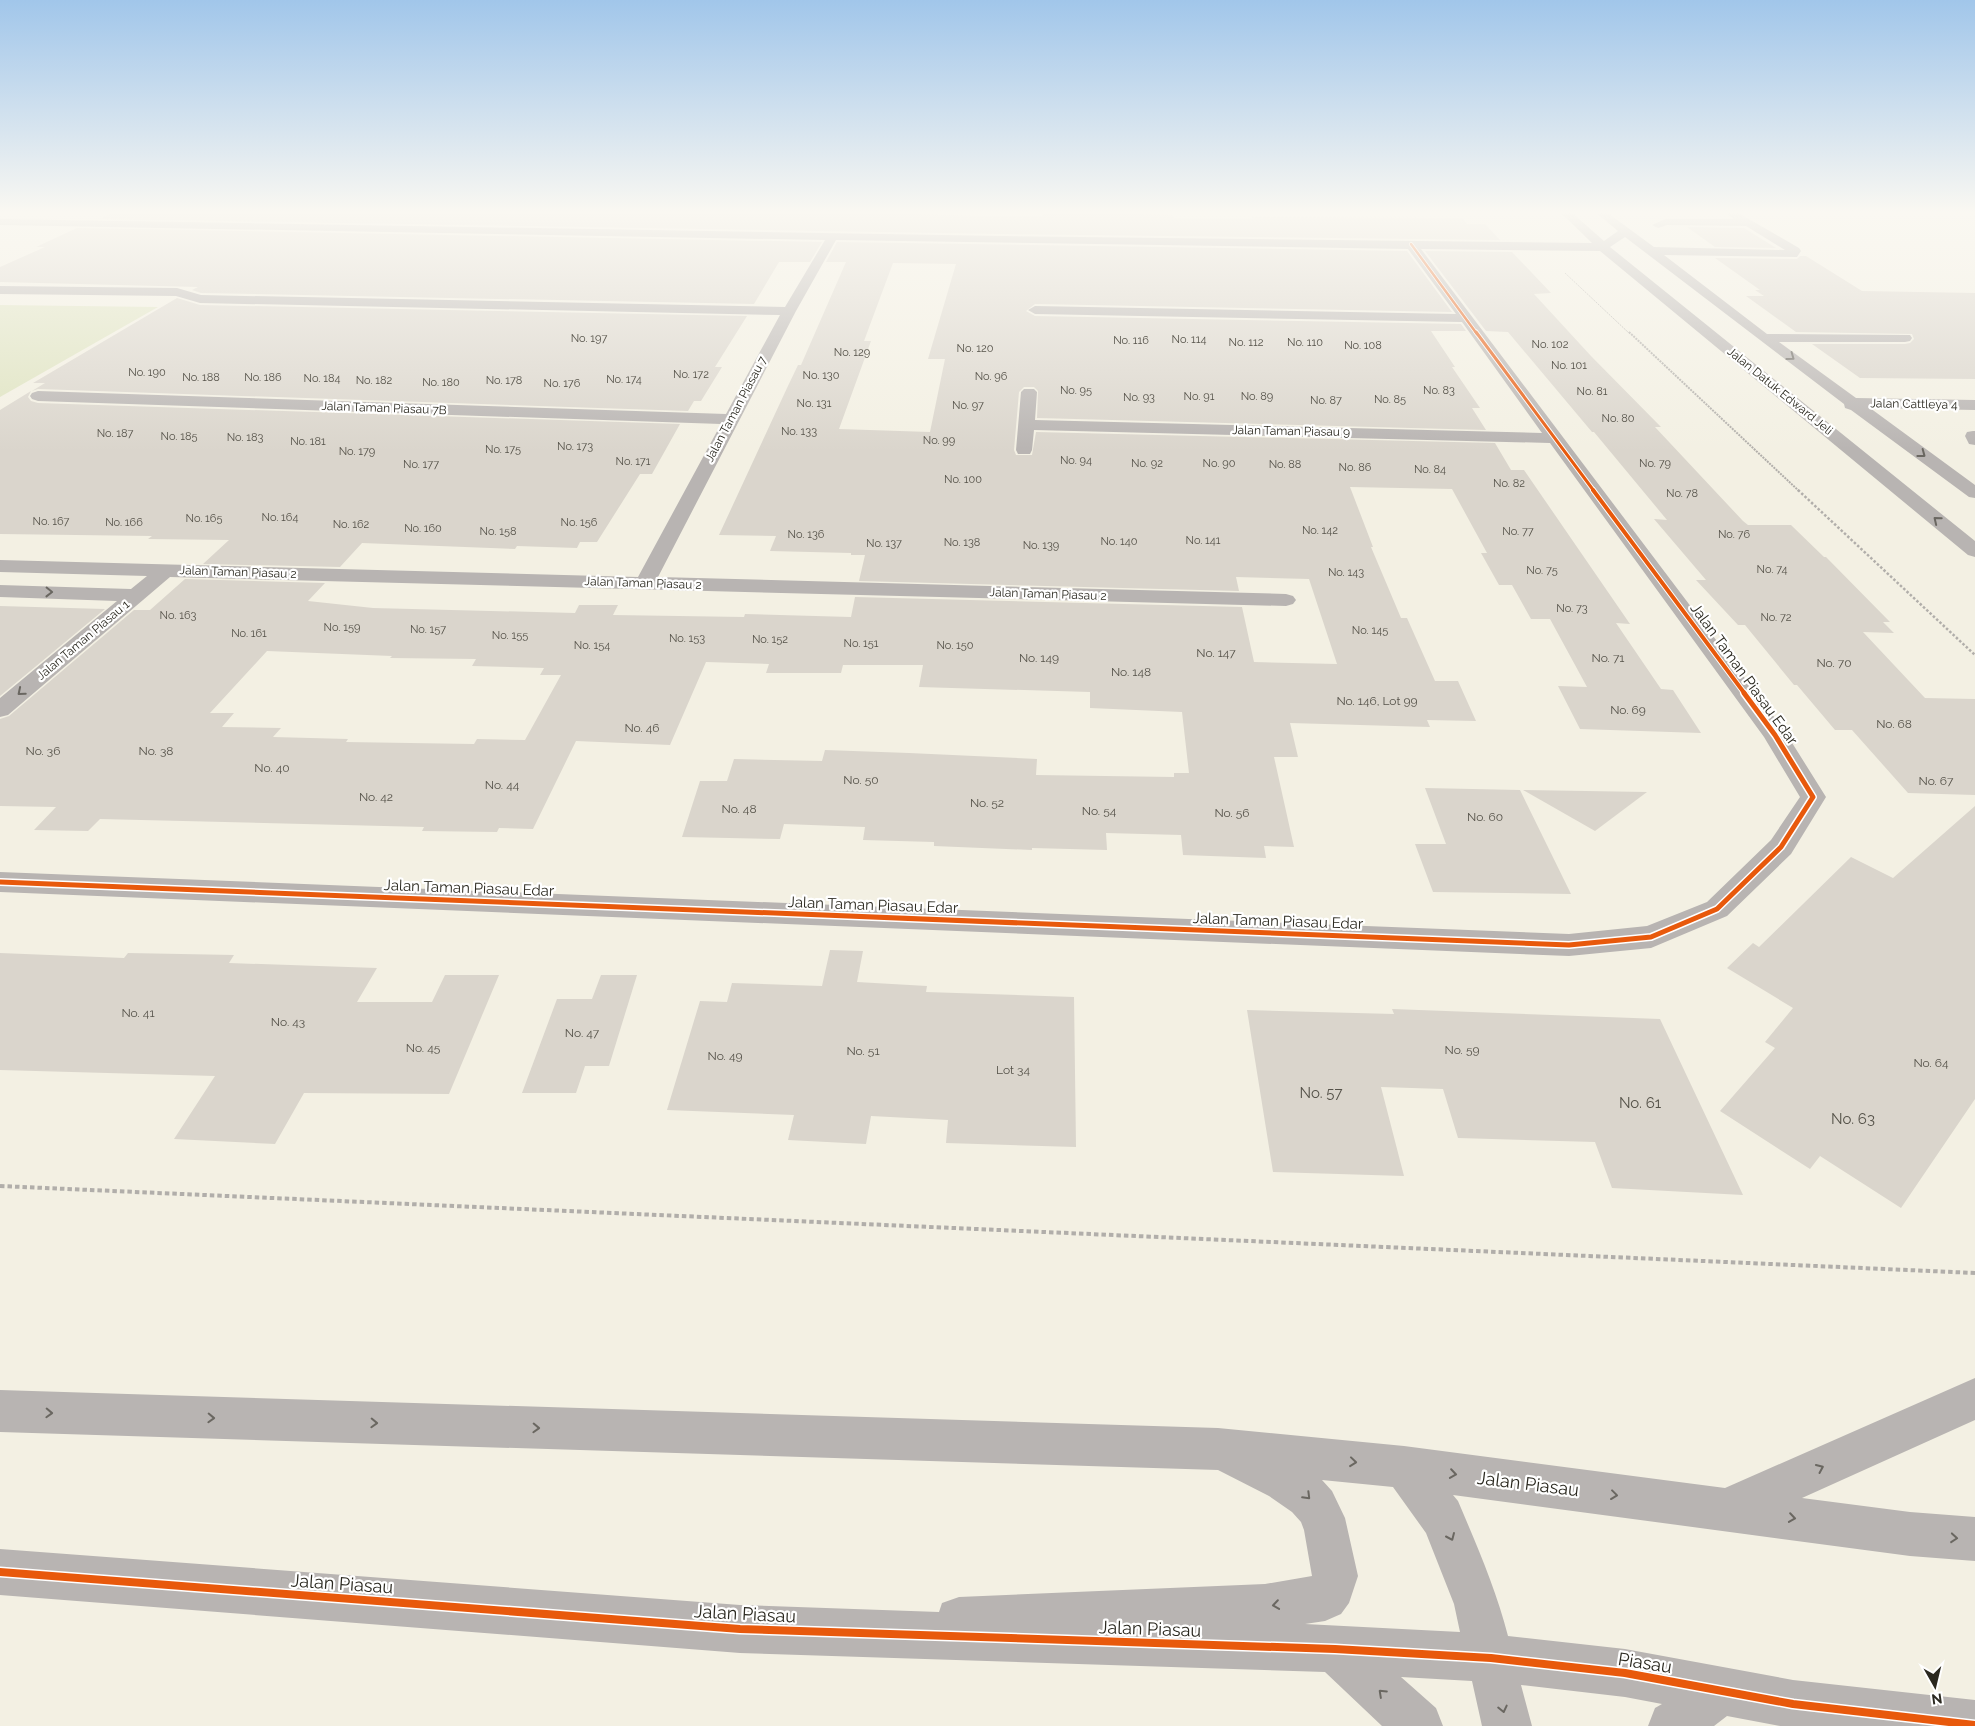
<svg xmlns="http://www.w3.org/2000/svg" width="1975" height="1726" font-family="Raleway,sans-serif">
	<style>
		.green { fill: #dee3c0 }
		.building { fill: #dad5cc; fill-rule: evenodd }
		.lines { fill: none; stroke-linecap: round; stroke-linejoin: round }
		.path-far3 { stroke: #b1aeaa; stroke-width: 1; stroke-dasharray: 2 1; stroke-linecap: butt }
		.path-far2 { stroke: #b1aeaa; stroke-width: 2; stroke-dasharray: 2 1; stroke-linecap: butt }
		.path-far1 { stroke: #b1aeaa; stroke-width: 2.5; stroke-dasharray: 2.5 2; stroke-linecap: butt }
		.path { stroke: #b1aeaa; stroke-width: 4; stroke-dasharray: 4.5 3; stroke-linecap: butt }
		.minor { fill: #b8b4b2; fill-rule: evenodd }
		.cycleway-far4-casing { stroke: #fff; stroke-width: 4 }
		.cycleway-far3-casing { stroke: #fff; stroke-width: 5 }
		.cycleway-far2-casing { stroke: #fff; stroke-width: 6 }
		.cycleway-far1-casing { stroke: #fff; stroke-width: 8 }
		.cycleway-casing { stroke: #fff; stroke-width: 11 }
		.cycleway-far4 { stroke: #e8590c; stroke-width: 2.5 }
		.cycleway-far3 { stroke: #e8590c; stroke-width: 3 }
		.cycleway-far2 { stroke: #e8590c; stroke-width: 4 }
		.cycleway-far1 { stroke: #e8590c; stroke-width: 5 }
		.cycleway { stroke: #e8590c; stroke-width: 8 }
		.oneway { stroke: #6a6761 }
		.labels { text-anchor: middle; stroke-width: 4.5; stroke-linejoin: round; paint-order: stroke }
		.far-number-label { font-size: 11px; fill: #56534a }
		.far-street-label { font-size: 12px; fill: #2a281f; stroke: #fff }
		.number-label { font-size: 12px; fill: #56534a }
		.street-label { font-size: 15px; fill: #2a281f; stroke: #fff }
		.near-number-label { font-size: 15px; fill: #56534a }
		.near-street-label { font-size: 18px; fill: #2a281f; stroke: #fff }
	</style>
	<rect width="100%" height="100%" fill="#f3f0e3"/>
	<!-- green -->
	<path class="green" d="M0 305 158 307 0 397Z"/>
	<!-- building -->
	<g class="building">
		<path d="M117 211H749L748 212 1024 216H1043V213L1173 215 1174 218 1252 219V217L1462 218 1467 224H1485L1500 240 1002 234 99 219Z"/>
		<path d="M1687 227 1744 228 1776 248 1715 247Z"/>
		<path d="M77 228 822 242 810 262H779L754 304 201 293 192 290 198 287 0 282V267L45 247H36Z"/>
		<path d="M837 242 1407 251 1452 312 1035 304 1026 311 1035 316 1461 324 1466 331H1431L1455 367H1452L1480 408H1472L1486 430 1037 418 1038 391 1034 387H1024L1019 392 1014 450 1016 455H1032L1036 432 1495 443 1511 470H1524L1630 624 1616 623 1661 689 1673 690 1701 733 1580 729 1558 686 1587 687 1550 619H1531L1512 585H1499L1481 553H1487L1452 489 1350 487 1373 547H1371L1401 618H1407L1435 681H1458L1476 721 1427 720 1430 727 1290 723 1298 757H1274L1294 847 1264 846 1266 858 1183 855 1181 835 1106 833 1107 850 1032 848V850L934 846V842L863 840 865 827 784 824 780 839 682 837 700 781H727L734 759 822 761 825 750 909 753 1037 759 1036 775 1174 777V773H1189L1182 712 1090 708V692L919 687 923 665H843L841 673H766L769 664 706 662 670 745 576 741 533 829 499 828 497 832 422 831 424 827 100 819 88 831 34 830 56 807 0 806V719L9 716 134 610H150L185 579 325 583 308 601 373 608 575 613 579 605H618L613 615 744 617 745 614 851 617 855 597 1242 607 1254 662 1337 664 1309 579 1236 577 1239 591 859 581 865 555H851V553L770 551 776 536 719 535 787 388 798 365H801L846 262H826ZM893 263 956 264 928 359H945L930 432 839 429 871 341H864ZM267 651 392 656 390 658 476 659 472 666 544 668 540 675H561L525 740 477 739 474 744 346 742 348 739 273 737 281 728 222 727 234 713H210Z"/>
		<path d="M1425 251 1512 252 1551 293 1534 294 1591 356 1661 427H1655L1743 521 1748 525H1791L1824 557H1826L1890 622H1883L1894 633 1863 632 1925 698 1975 699V795L1908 793 1852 730H1835L1797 685H1794L1745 625H1738L1696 580H1706L1654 519 1667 520 1594 432H1592L1508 332 1486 331Z"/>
		<path d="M1800 256H1806L1862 291 1975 293V379L1860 378 1812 344H1905L1910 343 1914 339 1912 334 1796 332 1746 296H1764L1755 290H1760L1715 258 1797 259Z"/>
		<path d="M177 298 200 305 747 316 715 367H722L701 401H694L688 411 38 389 32 391 45 383H33Z"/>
		<path d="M31 391 28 397 31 401 38 403 680 424 652 474H640L597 542H580L577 548 517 546 515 549 362 543 340 567 203 564 229 540 148 539 152 536 0 534V410Z"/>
		<path d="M0 606 105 609 0 696Z"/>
		<path d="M1425 788 1520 790 1571 894 1433 892 1415 844H1446Z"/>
		<path d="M1523 790 1647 792 1595 831Z"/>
		<path d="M1975 806V1099L1901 1208 1820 1156 1810 1169 1720 1111 1775 1048 1765 1042 1793 1008 1727 968 1753 943 1759 947 1851 857 1893 878Z"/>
		<path d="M830 950 863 951 857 982 927 986 926 992 1074 997 1076 1147 946 1143 948 1120 871 1116 866 1144 788 1140 794 1115 667 1110 700 1001 727 1002 732 983 822 986Z"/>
		<path d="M0 953 124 958 128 953 234 955 229 963 377 968 357 1002H432L445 975H499L449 1094 304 1093 275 1144 174 1139 215 1076 0 1070Z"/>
		<path d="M601 975H637L609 1066H585L576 1093H522L557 999H592Z"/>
		<path d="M1392 1009 1660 1019 1743 1195 1612 1188 1595 1142 1458 1138 1443 1089 1381 1087 1404 1176 1273 1172 1247 1010 1394 1014Z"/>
	</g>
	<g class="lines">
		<!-- path-far3 -->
		<path class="path-far3" d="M1565 273 1630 334"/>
		<!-- path-far2 -->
		<path class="path-far2" d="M1629 332 1799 491"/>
		<!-- path-far1 -->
		<path class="path-far1" d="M1798 490 1975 655"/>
		<!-- path -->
		<path class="path" d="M0 1186 1975 1273"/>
		<!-- minor -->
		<g class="minor">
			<path d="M1559 211H1570L1604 241 1618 231 1594 211H1605L1654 247 1785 250 1746 226 1667 225 1658 228 1652 225 1665 219H1734L1723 211H1735L1799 248 1801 251 1797 257 1664 255 1767 334 1910 335 1912 338 1910 341 1905 342H1779L1856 398 1975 400V410L1870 408 1975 485V498L1969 497 1851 410 1845 408 1844 404 1625 237 1610 247 1975 541V557L1968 555 1600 251 1421 249 1784 730 1826 797 1791 854 1727 916 1651 948 1569 956 0 892V872L1569 934 1647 926 1707 902 1771 840 1800 797 1764 737 1550 443 1034 430 1032 450 1030 454H1018L1016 450 1021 392 1024 389H1034L1037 392 1035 420 1542 433 1462 322 1035 314 1028 310 1035 306 1456 314 1408 249 836 240 796 311 658 577 1286 594 1293 596 1296 600 1293 604 1286 606 170 577 8 715 0 717V698L117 601 0 597V585L131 589 147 576 0 572V560L638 577 721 424 38 401 32 399 30 396 32 393 38 391 726 414 780 315 200 303 176 296 0 294V286L177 288 201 295 785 307 825 240 0 225V219L1002 236 1592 243Z"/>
			<path d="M1973 431H1975V445L1969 444 1965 436 1967 432Z"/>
			<path d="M1975 1378V1420L1802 1498 1910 1512 1975 1517V1561L1910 1556 1453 1495 1458 1501C1477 1546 1496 1589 1508 1636L1625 1649 1793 1680 1975 1700V1726H1780L1727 1716 1714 1726H1648L1655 1708 1662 1704 1625 1697 1521 1685 1532 1726H1482L1472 1681 1401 1677 1436 1708 1443 1726H1382L1325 1672 740 1653 0 1595V1549L740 1605 939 1612 942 1603 959 1597 1265 1584 1312 1576 1304 1530 1301 1522 1292 1512 1269 1496 1218 1470 0 1432V1390L1218 1428 1404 1446 1725 1488ZM1322 1480 1393 1487 1426 1533 1454 1604 1460 1632 1305 1624 1325 1621 1341 1614 1349 1603 1358 1576 1345 1518 1332 1491Z"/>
		</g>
		<!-- cycleway-far4 casing -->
		<g class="cycleway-far4-casing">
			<path id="cycleway-far4" d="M1411 244 1477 334"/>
		</g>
		<!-- cycleway-far3 casing -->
		<g class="cycleway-far3-casing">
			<path id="cycleway-far3" d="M1476 332 1594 491"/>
		</g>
		<!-- cycleway-far2 casing -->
		<g class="cycleway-far2-casing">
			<path id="cycleway-far2" d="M1593 490 1745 694"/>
		</g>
		<!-- cycleway-far1 casing -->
		<g class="cycleway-far1-casing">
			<path id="cycleway-far1" d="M0 882 1569 945 1651 937 1717 909 1781 847 1813 797 1775 735 1744 693"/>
		</g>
		<!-- cycleway casing -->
		<g class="cycleway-casing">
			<path id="cycleway" d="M0 1572 740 1629 1335 1649 1491 1658 1625 1673 1793 1704 1975 1725"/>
		</g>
		<!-- cycleway-far4 -->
		<use href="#cycleway-far4" class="cycleway-far4"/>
		<!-- cycleway-far3 -->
		<use href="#cycleway-far3" class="cycleway-far3"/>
		<!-- cycleway-far2 -->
		<use href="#cycleway-far2" class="cycleway-far2"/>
		<!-- cycleway-far1 -->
		<use href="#cycleway-far1" class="cycleway-far1"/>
		<!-- cycleway -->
		<use href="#cycleway" class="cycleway"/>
	</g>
	<!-- one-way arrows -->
	<defs><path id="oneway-chevron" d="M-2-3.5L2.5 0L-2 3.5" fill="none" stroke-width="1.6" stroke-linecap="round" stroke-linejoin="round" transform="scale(1.25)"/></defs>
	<g class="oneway">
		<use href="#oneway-chevron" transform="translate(1791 357) rotate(36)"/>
		<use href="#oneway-chevron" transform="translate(1922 454) rotate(37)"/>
		<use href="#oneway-chevron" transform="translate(1937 520) rotate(-141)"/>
		<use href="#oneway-chevron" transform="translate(49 592) rotate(1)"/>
		<use href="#oneway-chevron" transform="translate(21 692) rotate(140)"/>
		<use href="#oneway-chevron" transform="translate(49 1413) rotate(2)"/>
		<use href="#oneway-chevron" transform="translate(211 1418) rotate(2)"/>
		<use href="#oneway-chevron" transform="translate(374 1423) rotate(2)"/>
		<use href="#oneway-chevron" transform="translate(536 1428) rotate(2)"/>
		<use href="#oneway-chevron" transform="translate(1353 1462) rotate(6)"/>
		<use href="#oneway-chevron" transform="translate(1820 1468) rotate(-24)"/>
		<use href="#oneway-chevron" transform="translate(1453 1474) rotate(8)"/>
		<use href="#oneway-chevron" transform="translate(1614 1495) rotate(7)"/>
		<use href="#oneway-chevron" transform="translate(1307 1496) rotate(45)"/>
		<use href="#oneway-chevron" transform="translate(1792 1518) rotate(8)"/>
		<use href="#oneway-chevron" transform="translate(1451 1537) rotate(66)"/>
		<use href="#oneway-chevron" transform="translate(1954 1538) rotate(5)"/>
		<use href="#oneway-chevron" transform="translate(1276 1605) rotate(172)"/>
		<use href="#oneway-chevron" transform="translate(1382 1693) rotate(-137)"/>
		<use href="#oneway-chevron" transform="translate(1503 1709) rotate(77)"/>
	</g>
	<!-- sky -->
	<linearGradient id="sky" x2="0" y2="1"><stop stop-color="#a1c6ea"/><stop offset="0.47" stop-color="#faf8f2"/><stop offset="1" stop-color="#faf8f2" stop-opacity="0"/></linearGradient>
	<rect width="1975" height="452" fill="url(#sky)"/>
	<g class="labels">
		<!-- far-number labels -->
		<g class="far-number-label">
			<text x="589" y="342">No. 197</text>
			<text x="1189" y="343">No. 114</text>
			<text x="1131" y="344">No. 116</text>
			<text x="1246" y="346">No. 112</text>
			<text x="1305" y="346">No. 110</text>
			<text x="1550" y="348">No. 102</text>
			<text x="1363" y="349">No. 108</text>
			<text x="975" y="352">No. 120</text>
			<text x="852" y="356">No. 129</text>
			<text x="1569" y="369">No. 101</text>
			<text x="147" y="376">No. 190</text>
			<text x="691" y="378">No. 172</text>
			<text x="821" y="379">No. 130</text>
			<text x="991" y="380">No. 96</text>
			<text x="201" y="381">No. 188</text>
			<text x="263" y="381">No. 186</text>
			<text x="322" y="382">No. 184</text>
			<text x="624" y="383">No. 174</text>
			<text x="374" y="384">No. 182</text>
			<text x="504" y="384">No. 178</text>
			<text x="441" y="386">No. 180</text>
			<text x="562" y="387">No. 176</text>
			<text x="1076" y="394">No. 95</text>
			<text x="1439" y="394">No. 83</text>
			<text x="1592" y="395">No. 81</text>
			<text x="1199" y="400">No. 91</text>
			<text x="1257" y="400">No. 89</text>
			<text x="1139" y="401">No. 93</text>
			<text x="1390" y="403">No. 85</text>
			<text x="1326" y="404">No. 87</text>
			<text x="814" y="407">No. 131</text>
			<text x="968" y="409">No. 97</text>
			<text x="1618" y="422">No. 80</text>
			<text x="799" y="435">No. 133</text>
			<text x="115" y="437">No. 187</text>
			<text x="179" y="440">No. 185</text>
			<text x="245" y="441">No. 183</text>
			<text x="939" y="444">No. 99</text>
			<text x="308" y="445">No. 181</text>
			<text x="575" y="450">No. 173</text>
			<text x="503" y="453">No. 175</text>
			<text x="357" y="455">No. 179</text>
			<text x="1076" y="464">No. 94</text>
			<text x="633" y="465">No. 171</text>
			<text x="1147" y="467">No. 92</text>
			<text x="1219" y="467">No. 90</text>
			<text x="1655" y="467">No. 79</text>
			<text x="421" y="468">No. 177</text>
			<text x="1285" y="468">No. 88</text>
			<text x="1355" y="471">No. 86</text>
			<text x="1430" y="473">No. 84</text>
			<text x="963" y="483">No. 100</text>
			<text x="1509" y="487">No. 82</text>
			<text x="1682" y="497">No. 78</text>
			<text x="280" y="521">No. 164</text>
			<text x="204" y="522">No. 165</text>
			<text x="51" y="525">No. 167</text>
			<text x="124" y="526">No. 166</text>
			<text x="579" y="526">No. 156</text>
			<text x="351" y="528">No. 162</text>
			<text x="423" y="532">No. 160</text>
			<text x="1320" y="534">No. 142</text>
			<text x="498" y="535">No. 158</text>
			<text x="1518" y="535">No. 77</text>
			<text x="806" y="538">No. 136</text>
			<text x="1734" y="538">No. 76</text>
			<text x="1203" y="544">No. 141</text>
			<text x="1119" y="545">No. 140</text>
			<text x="962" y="546">No. 138</text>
			<text x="884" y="547">No. 137</text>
			<text x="1041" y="549">No. 139</text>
			<text x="1772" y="573">No. 74</text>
			<text x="1542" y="574">No. 75</text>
			<text x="1346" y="576">No. 143</text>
			<text x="1572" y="612">No. 73</text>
			<text x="178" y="619">No. 163</text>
			<text x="1776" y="621">No. 72</text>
			<text x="342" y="631">No. 159</text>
			<text x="428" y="633">No. 157</text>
			<text x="1370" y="634">No. 145</text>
			<text x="249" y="637">No. 161</text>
			<text x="510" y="639">No. 155</text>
			<text x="687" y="642">No. 153</text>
			<text x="770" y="643">No. 152</text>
			<text x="861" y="647">No. 151</text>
			<text x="592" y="649">No. 154</text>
			<text x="955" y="649">No. 150</text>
		</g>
		<!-- far-street labels -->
		<g class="far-street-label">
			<text transform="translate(1780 391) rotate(39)" y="4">Jalan Datuk Edward Jeli</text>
			<text transform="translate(1914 404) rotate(1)" y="4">Jalan Cattleya 4</text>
			<text transform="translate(384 408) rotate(2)" y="4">Jalan Taman Piasau 7B</text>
			<text transform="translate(736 409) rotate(-62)" y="4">Jalan Taman Piasau 7</text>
			<text transform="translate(1291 431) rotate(1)" y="4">Jalan Taman Piasau 9</text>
			<text transform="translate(238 572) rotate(2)" y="4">Jalan Taman Piasau 2</text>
			<text transform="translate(643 583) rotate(2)" y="4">Jalan Taman Piasau 2</text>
			<text transform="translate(1048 594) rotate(2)" y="4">Jalan Taman Piasau 2</text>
			<text transform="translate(83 640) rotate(-40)" y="4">Jalan Taman Piasau 1</text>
		</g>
		<!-- number labels -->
		<g class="number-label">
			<text x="1216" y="657">No. 147</text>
			<text x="1039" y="662">No. 149</text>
			<text x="1608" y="662">No. 71</text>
			<text x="1834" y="667">No. 70</text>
			<text x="1131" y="676">No. 148</text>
			<text x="1377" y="705">No. 146, Lot 99</text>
			<text x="1628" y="714">No. 69</text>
			<text x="1894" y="728">No. 68</text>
			<text x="642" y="732">No. 46</text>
			<text x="43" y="755">No. 36</text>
			<text x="156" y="755">No. 38</text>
			<text x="272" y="772">No. 40</text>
			<text x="861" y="784">No. 50</text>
			<text x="1936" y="785">No. 67</text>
			<text x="502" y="789">No. 44</text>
			<text x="376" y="801">No. 42</text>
			<text x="987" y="807">No. 52</text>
			<text x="739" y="813">No. 48</text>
			<text x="1099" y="815">No. 54</text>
			<text x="1232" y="817">No. 56</text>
			<text x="1485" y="821">No. 60</text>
			<text x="138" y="1017">No. 41</text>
			<text x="288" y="1026">No. 43</text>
			<text x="582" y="1037">No. 47</text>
			<text x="423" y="1052">No. 45</text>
			<text x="1462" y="1054">No. 59</text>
			<text x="863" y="1055">No. 51</text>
			<text x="725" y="1060">No. 49</text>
			<text x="1931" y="1067">No. 64</text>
			<text x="1013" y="1074">Lot 34</text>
		</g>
		<!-- street labels -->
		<g class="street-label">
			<text transform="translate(1744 674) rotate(54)" y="5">Jalan Taman Piasau Edar</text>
			<text transform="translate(469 888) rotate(2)" y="5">Jalan Taman Piasau Edar</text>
			<text transform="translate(873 905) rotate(2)" y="5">Jalan Taman Piasau Edar</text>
			<text transform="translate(1278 921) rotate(2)" y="5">Jalan Taman Piasau Edar</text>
		</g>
		<!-- near-number labels -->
		<g class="near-number-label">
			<text x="1321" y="1098">No. 57</text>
			<text x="1640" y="1108">No. 61</text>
			<text x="1853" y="1124">No. 63</text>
		</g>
		<!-- near-street labels -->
		<g class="near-street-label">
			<text transform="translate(1528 1484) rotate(7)" y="6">Jalan Piasau</text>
			<text transform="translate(342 1584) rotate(4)" y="6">Jalan Piasau</text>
			<text transform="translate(745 1614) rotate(3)" y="6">Jalan Piasau</text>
			<text transform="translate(1150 1629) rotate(2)" y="6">Jalan Piasau</text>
			<text transform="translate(1645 1663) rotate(9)" y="6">Piasau</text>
		</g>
	</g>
	<!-- north arrow -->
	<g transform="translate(1935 1686) rotate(172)" stroke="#ffffff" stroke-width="4" paint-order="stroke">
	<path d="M0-4L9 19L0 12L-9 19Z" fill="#2a281f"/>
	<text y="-8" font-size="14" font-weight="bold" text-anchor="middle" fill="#2a281f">N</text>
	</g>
</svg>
